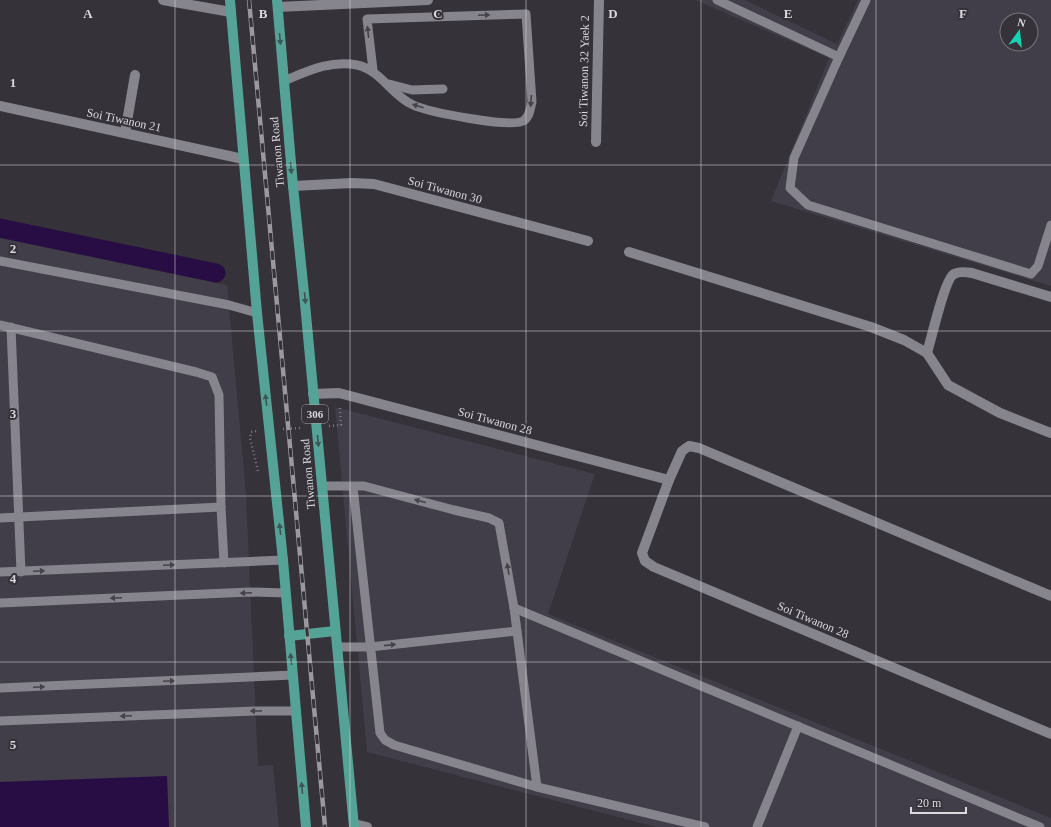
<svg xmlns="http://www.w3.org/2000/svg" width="1051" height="827" font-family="'Times New Roman',serif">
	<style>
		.built { fill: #413d49; fill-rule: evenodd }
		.water { fill: #280d45 }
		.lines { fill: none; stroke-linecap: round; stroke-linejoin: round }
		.canal { stroke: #280d45; stroke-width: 19 }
		.path { stroke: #7c7980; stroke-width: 2.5; stroke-dasharray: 1 3; stroke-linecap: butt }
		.lane { stroke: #86848c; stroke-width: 9 }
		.street { stroke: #86848c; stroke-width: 10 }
		.primary { stroke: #55a396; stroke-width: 10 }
		.rail-casing { stroke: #9b999f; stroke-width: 4.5 }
		.rail { stroke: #35323a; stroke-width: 3; stroke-dasharray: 9; stroke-linecap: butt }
		.oneway { fill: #45424a }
		.oneway2 { fill: #3f5456 }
		.grid { fill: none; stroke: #dbd9de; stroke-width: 1; stroke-opacity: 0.55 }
		.labels { text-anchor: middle; stroke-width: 4; stroke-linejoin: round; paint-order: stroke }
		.shield { fill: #35323a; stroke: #a9a7ad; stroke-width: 1 }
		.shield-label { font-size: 11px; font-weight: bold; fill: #dbd9de }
		.street-label { font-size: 12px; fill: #dbd9de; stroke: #35323a }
		.grid-label { font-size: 13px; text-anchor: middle; font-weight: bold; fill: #dbd9de; stroke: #35323a; stroke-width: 4; stroke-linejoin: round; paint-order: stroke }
	</style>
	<rect width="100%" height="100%" fill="#35323a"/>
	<!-- built -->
	<g class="built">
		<path d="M695 0H745L837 44 858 0H1051V286L771 201 829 58ZM1007 20H1031V44H1007Z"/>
		<path d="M0 238 227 285 246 493 258 766 273 765 279 827H0Z"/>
		<path d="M335 407 595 474 548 614 1051 818V827H656L367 752Z"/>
	</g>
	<!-- water -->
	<path class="water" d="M167 776 169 827H0V782Z"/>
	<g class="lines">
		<!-- canal -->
		<path class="canal" d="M0 228 216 273"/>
		<!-- path -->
		<g class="path">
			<path d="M329 426 341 425 340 408"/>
			<path d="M283 429 302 428"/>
			<path d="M256 431 251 432 250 438 258 471"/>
		</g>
		<!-- lane -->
		<g class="lane">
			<path d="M717 0 839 57"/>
			<path d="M866 0 839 57 794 158 790 188 808 205 1031 274 1038 266 1051 225"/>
			<path d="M284 81C308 71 330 60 357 65 381 70 391 95 413 105 429 112 508 128 523 121 530 117 530 109 532 102L526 14 367 19 373 70"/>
			<path d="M389 84 412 90 443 89"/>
			<path d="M0 261 229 305 257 313"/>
			<path d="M0 325 196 372 212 377 219 395 221 507 224 563"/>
			<path d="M11 327 21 572"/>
			<path d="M322 486H364L454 510 489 518 499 523 514 608 537 787"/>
			<path d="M353 487 380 733 385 740 394 745 537 787 705 827"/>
			<path d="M0 518 221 507"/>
			<path d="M0 572 283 560"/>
			<path d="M0 603 250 592 285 593"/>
			<path d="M514 608 1040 827"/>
			<path d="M337 647H370L517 631"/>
			<path d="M0 688 293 675"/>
			<path d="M0 721 255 711H295"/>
			<path d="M757 827 798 726"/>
		</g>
		<!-- street -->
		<g class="street">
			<path d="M163 0 231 12"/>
			<path d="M278 7 428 0"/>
			<path d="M0 106 243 159"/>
			<path d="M125 133 135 75"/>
			<path d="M596 142 599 0"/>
			<path d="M293 186 352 183 374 184 588 241"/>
			<path d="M629 252 871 327 904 340 927 353 948 385 1000 413 1051 433"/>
			<path d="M927 353C931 340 945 278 954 274 959 271 966 272 972 273L1051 297"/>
			<path d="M313 394 339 393 669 480"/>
			<path d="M1051 596 699 448 689 446 682 451 669 480 642 553 645 561 654 567 1051 734"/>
			<path d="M354 824 367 827"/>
		</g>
		<!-- primary -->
		<g class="primary">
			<path d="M230 0 257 313 283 560 306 827"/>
			<path d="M277 0 293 186 304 293 354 827"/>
			<path d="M289 636 335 631"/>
		</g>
		<!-- rail casing -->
		<g class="rail-casing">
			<path id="rail" d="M249 0 325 827"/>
		</g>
		<!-- rail -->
		<use href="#rail" class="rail"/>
	</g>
	<!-- one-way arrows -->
	<defs><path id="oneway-solid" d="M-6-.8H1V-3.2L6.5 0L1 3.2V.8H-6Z"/></defs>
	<g class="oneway">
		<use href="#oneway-solid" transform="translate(484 15) rotate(-2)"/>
		<use href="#oneway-solid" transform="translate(368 32) rotate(-97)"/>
		<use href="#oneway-solid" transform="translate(531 101) rotate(94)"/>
		<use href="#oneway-solid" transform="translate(418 106) rotate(-162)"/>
		<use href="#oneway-solid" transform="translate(420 501) rotate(-165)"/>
		<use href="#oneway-solid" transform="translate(169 565) rotate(-2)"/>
		<use href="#oneway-solid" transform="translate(508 569) rotate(-100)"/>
		<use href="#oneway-solid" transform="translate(39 571) rotate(-2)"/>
		<use href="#oneway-solid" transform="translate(246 593) rotate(178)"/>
		<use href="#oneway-solid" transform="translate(116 598) rotate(178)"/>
		<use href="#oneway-solid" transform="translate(390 645) rotate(-6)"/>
		<use href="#oneway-solid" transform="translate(169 681) rotate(-2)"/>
		<use href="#oneway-solid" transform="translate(39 687) rotate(-2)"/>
		<use href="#oneway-solid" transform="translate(256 711) rotate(180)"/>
		<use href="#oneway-solid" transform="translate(126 716) rotate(178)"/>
	</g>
	<g class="oneway2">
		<use href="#oneway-solid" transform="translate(280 39) rotate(85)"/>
		<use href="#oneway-solid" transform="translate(291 168) rotate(85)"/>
		<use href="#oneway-solid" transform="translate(305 298) rotate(85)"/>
		<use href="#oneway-solid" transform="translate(266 400) rotate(-97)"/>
		<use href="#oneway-solid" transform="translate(318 441) rotate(85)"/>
		<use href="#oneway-solid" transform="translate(280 529) rotate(-96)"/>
		<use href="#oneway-solid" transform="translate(291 659) rotate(-96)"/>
		<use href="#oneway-solid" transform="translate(302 788) rotate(-95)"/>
	</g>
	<!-- grid -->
	<path class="grid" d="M175 0V827M350 0V827M526 0V827M701 0V827M876 0V827M0 165H1051M0 331H1051M0 496H1051M0 662H1051"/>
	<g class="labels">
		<!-- shield labels -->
		<rect class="shield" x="302" y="405" width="26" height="18" rx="3"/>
		<g class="shield-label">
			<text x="315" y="418">306</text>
		</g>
		<!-- street labels -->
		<g class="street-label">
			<text transform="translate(584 71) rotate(-89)" y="4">Soi Tiwanon 32 Yaek 2</text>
			<text transform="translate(124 120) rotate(12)" y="4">Soi Tiwanon 21</text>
			<text transform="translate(277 152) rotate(-95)" y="4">Tiwanon Road</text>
			<text transform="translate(445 190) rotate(15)" y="4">Soi Tiwanon 30</text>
			<text transform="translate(495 421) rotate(15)" y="4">Soi Tiwanon 28</text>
			<text transform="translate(308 474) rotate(-95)" y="4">Tiwanon Road</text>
			<text transform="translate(813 620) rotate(23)" y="4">Soi Tiwanon 28</text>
		</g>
	</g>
	<g class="grid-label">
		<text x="88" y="18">A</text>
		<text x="263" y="18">B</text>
		<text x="438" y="18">C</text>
		<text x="613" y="18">D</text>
		<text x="788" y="18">E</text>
		<text x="963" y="18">F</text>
		<text x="13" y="87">1</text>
		<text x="13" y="253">2</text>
		<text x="13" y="418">3</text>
		<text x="13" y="583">4</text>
		<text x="13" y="749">5</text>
	</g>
	<!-- north arrow -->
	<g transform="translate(1019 32) rotate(15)"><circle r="19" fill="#35323a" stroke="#77757c"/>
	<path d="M0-3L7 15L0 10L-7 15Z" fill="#14d5b3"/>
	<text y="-6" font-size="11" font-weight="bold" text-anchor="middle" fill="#dbd9de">N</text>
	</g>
	<!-- scale -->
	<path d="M911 807v6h55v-6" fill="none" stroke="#dbd9de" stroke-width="2"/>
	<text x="917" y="807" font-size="12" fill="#dbd9de" stroke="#35323a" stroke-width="3" paint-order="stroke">20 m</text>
</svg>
